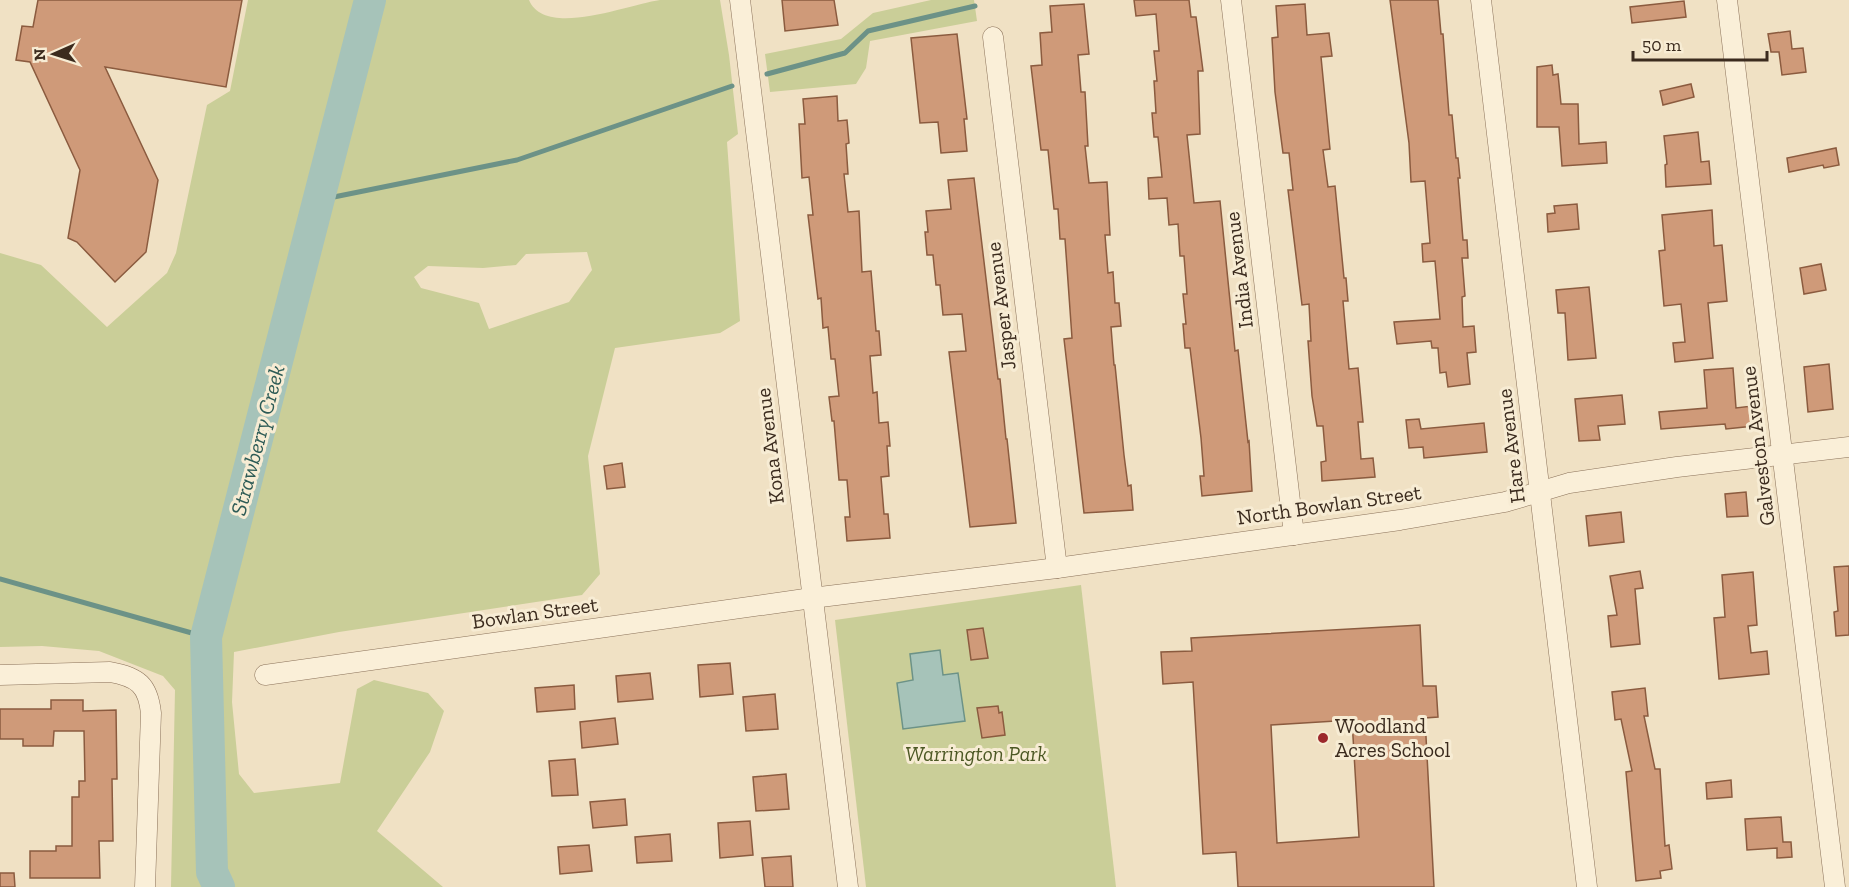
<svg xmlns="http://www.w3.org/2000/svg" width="1849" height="887" font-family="'Zilla Slab',serif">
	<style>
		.green { fill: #cace98; fill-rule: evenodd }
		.water { fill: #a6c3b9; stroke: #6c9287; stroke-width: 1.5 }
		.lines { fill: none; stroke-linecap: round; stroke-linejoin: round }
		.stream { stroke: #6c9287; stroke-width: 5 }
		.river { stroke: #a6c3b9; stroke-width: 32 }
		.building { fill: #cf9a79; stroke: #8b5b3f; stroke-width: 1.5; fill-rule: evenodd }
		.minor-casing { stroke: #8b725a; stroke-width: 21 }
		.minor { stroke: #faefd8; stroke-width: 20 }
		.poi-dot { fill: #9c282c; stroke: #f7ecd4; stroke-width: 2 }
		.labels { text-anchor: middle; stroke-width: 6; stroke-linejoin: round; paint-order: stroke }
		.street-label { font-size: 21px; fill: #3b2b1e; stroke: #f7ecd4 }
		.poi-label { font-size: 21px; fill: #3b2b1e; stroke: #f7ecd4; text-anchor: start }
		.park-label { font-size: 21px; font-style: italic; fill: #4c5824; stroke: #f7ecd4 }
		.water-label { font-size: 22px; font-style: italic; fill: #2d5b56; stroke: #f7ecd4 }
	</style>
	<rect width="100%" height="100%" fill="#f0e1c4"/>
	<!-- green -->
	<g class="green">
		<path d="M248 0H529C545 39 629 4 660 0 679 0 701 0 720 0L729 55 738 134 727 142 740 321 720 333 615 348 588 456 600 574 582 595 339 632 234 652 232 702 239 774 254 793 340 783 357 689 374 680 428 693 444 711 430 752 377 831 443 887H171L175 690 163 676 99 651 42 646 0 647V253L41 265 107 327 167 273 176 253 207 105 230 91ZM587 252 592 270 569 302 489 329 479 303 421 288 414 277 428 266 483 268 516 265 526 254Z"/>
		<path d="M931 0H974L977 21 870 41 866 68 856 84 770 92 765 54 841 39 873 13Z"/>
		<path d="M1081 585 1116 887H866L835 620Z"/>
	</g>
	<!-- water -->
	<path class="water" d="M940 650 943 675 958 673 965 721 903 729 897 683 913 680 910 654Z"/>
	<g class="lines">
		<!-- stream -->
		<g class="stream">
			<path d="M767 74 845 53 868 31 975 6"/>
			<path d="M319 200 517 160 732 86"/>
			<path d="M0 579 206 637"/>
		</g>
		<!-- river -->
		<path class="river" d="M219 887 212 872 206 637 370 0"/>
	</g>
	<!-- building -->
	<g class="building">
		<path d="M38 0H242L226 87 105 67 158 180 146 252 115 282 77 242 68 238 80 170 30 62 16 60 22 26 33 27Z"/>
		<path d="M782 0H834L838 25 785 31Z"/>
		<path d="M1134 0H1189L1191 17H1196L1203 71H1198L1200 134 1187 135 1194 203 1220 201 1235 351 1238 350 1248 442 1249 441 1252 491 1202 496 1200 476H1204L1201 438 1190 348H1185L1183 324H1186L1183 294H1187L1184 256H1180L1178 224 1169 225 1167 198 1149 199 1148 178 1162 177 1158 137H1154L1152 113H1156L1154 81H1157L1154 51H1159L1156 14 1136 16Z"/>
		<path d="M1390 0H1438L1441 34H1443L1449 115H1452L1456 158H1458L1460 178H1458L1463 240H1467L1468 258H1462L1465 296 1462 297 1463 327 1474 326 1476 352 1467 353 1470 384 1448 387 1446 372 1440 373 1438 348H1432L1431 341 1397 344 1394 322 1440 319 1435 261 1423 262 1422 244 1430 243 1425 181 1411 182 1409 143Z"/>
		<path d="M1684 1 1686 17 1632 23 1630 7Z"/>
		<path d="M1084 4 1089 54 1078 55 1081 92H1085L1088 146H1085L1089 183 1107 182 1110 235H1105L1108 273 1113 272 1115 303H1119L1121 326 1111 327 1114 365H1115L1124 455 1128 486 1131 485 1133 510 1084 513 1064 339 1072 338 1065 239H1060L1058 209H1054L1048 150H1041L1031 66 1042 65 1040 33 1052 32 1050 6Z"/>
		<path d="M1305 4 1307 35 1329 33 1332 56 1321 57 1330 149 1323 150 1328 187 1335 186 1344 278H1346L1348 301H1343L1349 369 1358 368 1363 422H1358L1361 459 1373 458 1375 477 1322 481 1321 462 1326 461 1323 426H1317L1312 396 1308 341H1311L1309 304 1302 305 1288 190H1293L1289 153H1283L1275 92 1272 38 1278 37 1276 6Z"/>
		<path d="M1790 31 1792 49 1803 48 1806 72 1782 75 1779 52H1771L1768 34Z"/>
		<path d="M957 34 967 119H964L967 151 941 153 938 122 920 123 911 38Z"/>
		<path d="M1552 65 1553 75 1558 74 1561 104H1578L1579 144 1606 142 1607 163 1562 166 1559 127H1537V67Z"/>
		<path d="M1691 84 1694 97 1663 105 1660 91Z"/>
		<path d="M837 96 838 121 847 120 849 143 846 144 848 174H844L848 212 859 211 862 272 871 271 876 331H879L881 355 870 356 873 393 877 392 879 423 888 422 890 446H887L889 476 881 477 884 514H888L890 538 847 541 845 517H850L847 480H839L834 421H832L829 397 839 396 835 359H831L828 327 823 328 821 298 818 299 808 215H813L809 177 802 178 799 124H805L803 99Z"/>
		<path d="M1698 132 1701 162 1709 161 1711 184 1666 187 1665 165 1667 164 1664 136Z"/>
		<path d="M1836 148 1839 165 1824 168 1823 165 1789 172 1787 158Z"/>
		<path d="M974 178 998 379H1000L1006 439H1007L1016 523 970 527 949 352 966 351 962 314 943 315 940 285H936L933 255H927L925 232H928L926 211 951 209 948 180Z"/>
		<path d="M1577 204 1579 229 1548 232 1547 214 1555 213 1554 206Z"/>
		<path d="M1712 210 1714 246 1722 245 1727 301 1708 303 1713 358 1675 362 1673 343 1685 342 1681 304 1664 306 1659 251 1665 250 1662 215Z"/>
		<path d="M1821 264 1826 290 1804 294 1800 268Z"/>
		<path d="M1589 287 1596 358 1568 360 1565 313H1558L1556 290Z"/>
		<path d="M1829 364 1833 409 1808 412 1804 367Z"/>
		<path d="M1733 368 1736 408 1752 406 1754 426 1726 429 1725 424 1661 429 1659 412 1707 408 1704 370Z"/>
		<path d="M1622 395 1625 424 1598 426 1600 440 1579 441 1575 399Z"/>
		<path d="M1419 419 1421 429 1484 423 1487 452 1424 458 1423 447 1409 448 1406 420Z"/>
		<path d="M622 463 625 487 607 489 604 466Z"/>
		<path d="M1746 492 1748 516 1727 517 1725 494Z"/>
		<path d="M1621 512 1624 542 1589 546 1586 516Z"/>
		<path d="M1849 566V635L1836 636 1834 612 1838 611 1834 567Z"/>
		<path d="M1640 571 1643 588 1635 589 1640 644 1611 647 1608 616 1617 615 1610 576Z"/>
		<path d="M1753 572 1757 625 1748 626 1751 653 1767 651 1769 674 1719 679 1714 618 1725 617 1722 575Z"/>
		<path d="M1420 625 1423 686H1436L1438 717 1425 718 1434 887H1238L1236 852 1203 854 1193 682 1163 684 1161 652 1192 651 1191 638ZM1352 720 1359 837 1277 843 1271 725Z"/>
		<path d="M983 628 988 658 971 660 967 630Z"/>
		<path d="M730 663 733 694 700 697 698 665Z"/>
		<path d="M650 673 653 699 618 702 616 676Z"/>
		<path d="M574 685 575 709 537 712 535 688Z"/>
		<path d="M1645 688 1648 716H1644L1655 769H1660L1665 846 1669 845 1672 869 1660 871 1661 878 1636 881 1626 772 1632 771 1621 719 1615 720 1612 692Z"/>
		<path d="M775 694 778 729 746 731 743 697Z"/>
		<path d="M51 700H83V711L116 710 117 779H112L113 841H99L100 878H30V851H56V846H72V797H79V781H85L84 731H54L53 746H23V739H0V709H51Z"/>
		<path d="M998 706 999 713 1002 712 1005 735 982 738 977 708Z"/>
		<path d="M615 718 618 744 582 748 580 722Z"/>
		<path d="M575 759 578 795 552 796 549 761Z"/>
		<path d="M786 774 789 809 756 811 753 777Z"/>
		<path d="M1731 780 1732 797 1707 799 1706 783Z"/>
		<path d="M625 799 627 825 593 828 590 802Z"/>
		<path d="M1781 817 1783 842H1791L1792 857 1777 858V848L1747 850 1745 819Z"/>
		<path d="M750 821 753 855 720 858 718 823Z"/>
		<path d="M670 834 672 861 637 863 635 837Z"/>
		<path d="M589 845 592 871 560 874 558 847Z"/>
		<path d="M791 856 793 887H765L762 858Z"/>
		<path d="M0 873H14L15 887H0Z"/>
	</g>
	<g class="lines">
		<!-- minor casing -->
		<g class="minor-casing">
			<g id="minor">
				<path d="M740 0 848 887"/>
				<path d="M1231 0 1294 535"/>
				<path d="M1481 0 1587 887"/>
				<path d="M1727 0 1835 887"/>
				<path d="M993 37 1057 568"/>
				<path d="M0 675 110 672C138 677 148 685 151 713L145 887"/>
				<path d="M265 675 812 598 1057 568 1400 520 1505 502 1569 483 1677 467 1849 447"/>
			</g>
		</g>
		<!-- minor -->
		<use href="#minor" class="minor"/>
	</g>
	<!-- markers -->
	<circle class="poi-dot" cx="1323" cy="738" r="6"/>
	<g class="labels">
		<!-- street labels -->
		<g class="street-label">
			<text transform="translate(1239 270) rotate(-97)" y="7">India Avenue</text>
			<text transform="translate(1001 306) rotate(-97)" y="7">Jasper Avenue</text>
			<text transform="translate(770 446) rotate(-97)" y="7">Kona Avenue</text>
			<text transform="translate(1511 446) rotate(-97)" y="7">Hare Avenue</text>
			<text transform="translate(1758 446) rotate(-97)" y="7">Galveston Avenue</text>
			<text transform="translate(1329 505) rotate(-8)" y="7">North Bowlan Street</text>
			<text transform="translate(535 613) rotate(-8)" y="7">Bowlan Street</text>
		</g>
		<!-- poi labels -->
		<g class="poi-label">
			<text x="1335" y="733">Woodland<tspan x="1335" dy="24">Acres School</tspan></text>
		</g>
		<!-- park labels -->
		<g class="park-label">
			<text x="976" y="761">Warrington Park</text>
		</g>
		<!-- water labels -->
		<g class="water-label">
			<text transform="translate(257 440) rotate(-75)" y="8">Strawberry Creek</text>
		</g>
	</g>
	<!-- north arrow -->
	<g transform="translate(54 54) rotate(267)" stroke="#f7ecd4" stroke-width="4.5" paint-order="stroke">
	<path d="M0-4.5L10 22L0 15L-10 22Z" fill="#3b2b1e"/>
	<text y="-9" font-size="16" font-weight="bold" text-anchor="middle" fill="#3b2b1e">N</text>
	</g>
	<!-- scale -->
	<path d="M1633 51v9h134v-9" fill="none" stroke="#3b2b1e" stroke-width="3"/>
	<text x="1642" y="51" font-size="18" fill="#3b2b1e" stroke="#f7ecd4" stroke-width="4.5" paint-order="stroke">50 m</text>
</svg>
